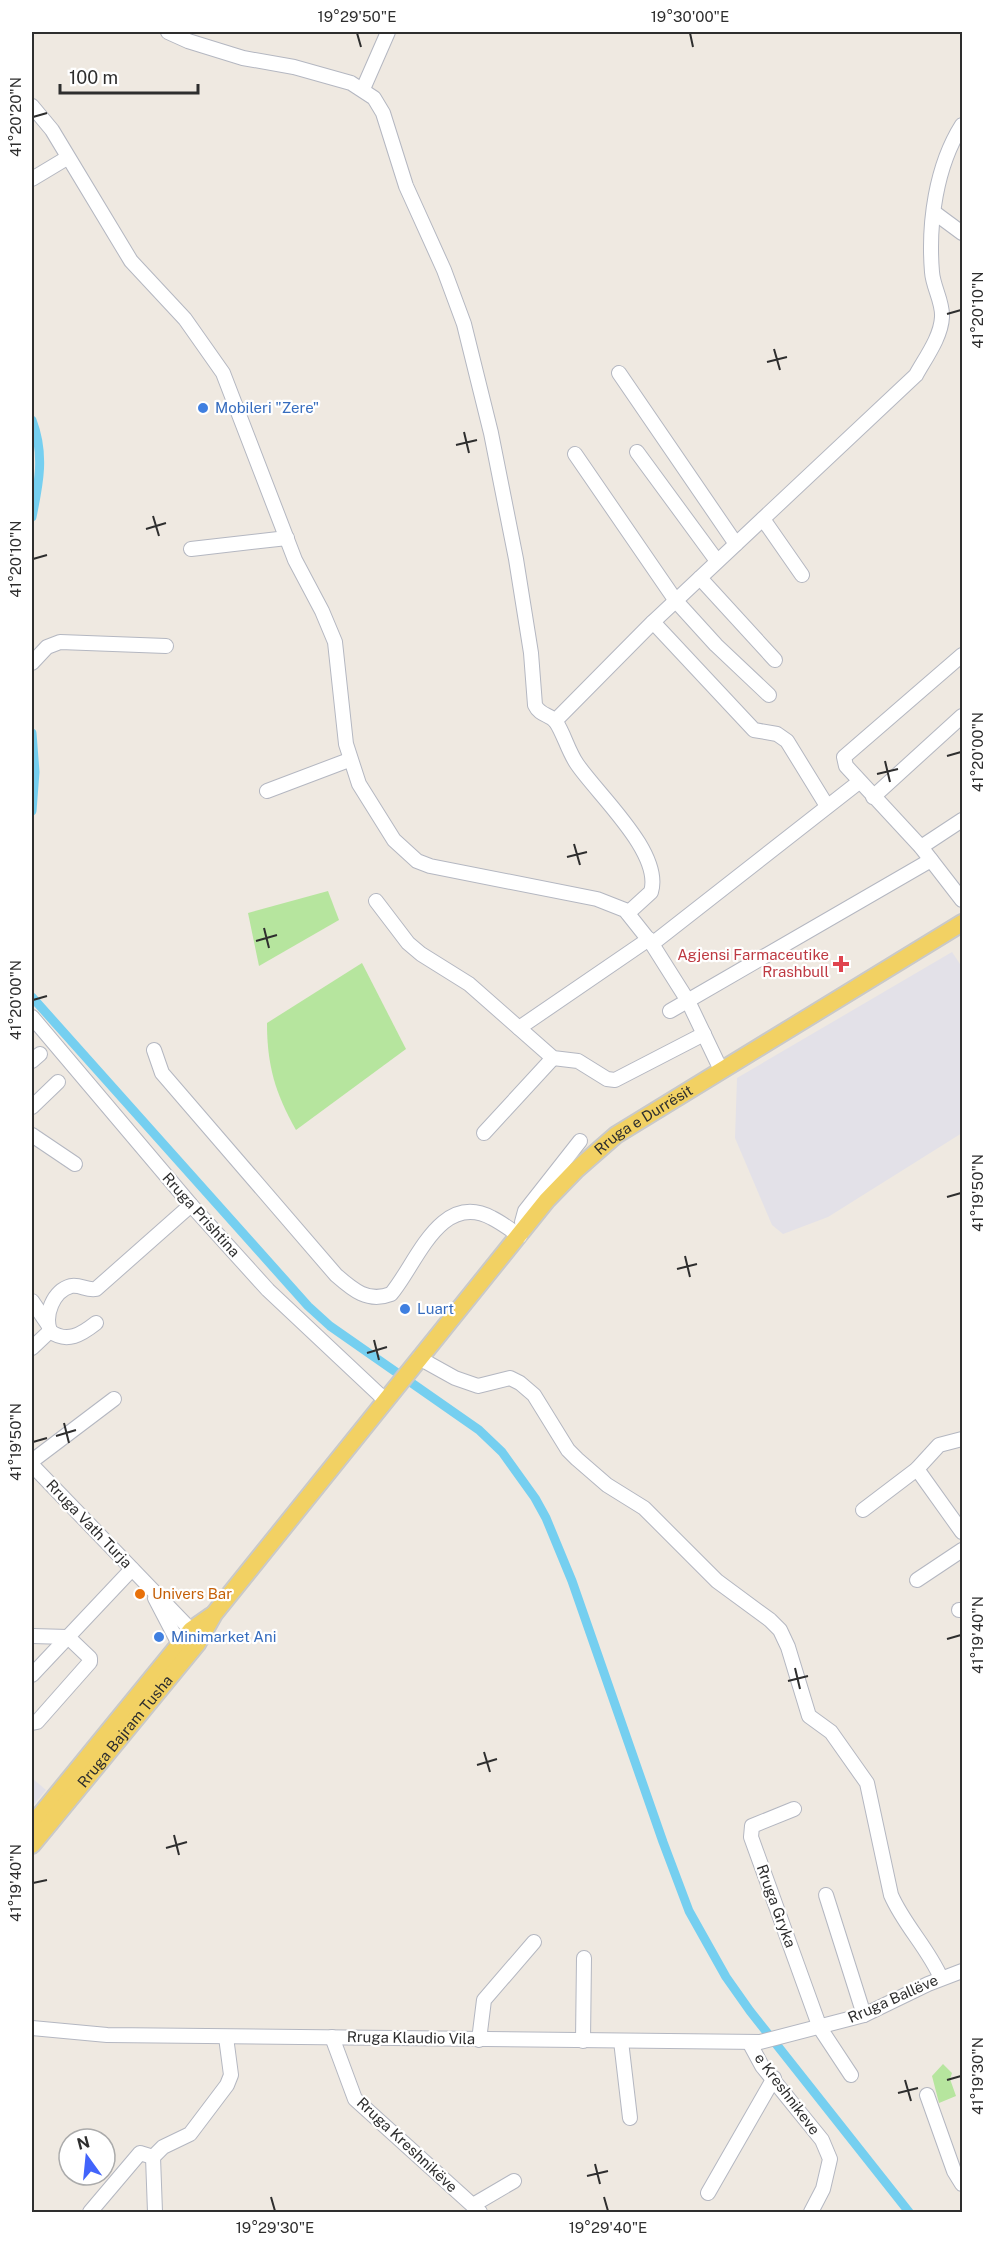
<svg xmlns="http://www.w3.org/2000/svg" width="994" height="2244" font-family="'Public Sans',sans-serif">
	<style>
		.industrial { fill: #e3e1e8 }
		.green { fill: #b6e59e }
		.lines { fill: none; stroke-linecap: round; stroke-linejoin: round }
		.canal { stroke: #75cff0; stroke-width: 9 }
		.minor-casing { stroke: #b4b7c1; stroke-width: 16 }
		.major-casing { stroke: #c9c9c9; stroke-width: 20 }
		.minor { stroke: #fff; stroke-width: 14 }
		.major { stroke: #f2d163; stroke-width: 16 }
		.ticks { fill: none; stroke: #2e2e2e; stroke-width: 2 }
		.shop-dot { fill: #3f7fe0; stroke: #fff; stroke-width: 2 }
		.health-dot { fill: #e0444e; stroke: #fff; stroke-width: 2 }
		.food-dot { fill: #e8710a; stroke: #fff; stroke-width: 2 }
		.labels { text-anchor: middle; stroke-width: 4.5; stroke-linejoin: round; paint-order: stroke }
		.shop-label { font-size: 15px; fill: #366cbe; stroke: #fff; text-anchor: start }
		.health-label { font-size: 15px; fill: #be3a42; stroke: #fff; text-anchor: end }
		.street-label { font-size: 15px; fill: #2e2e2e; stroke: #fff }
		.food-label { font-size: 15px; fill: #c56008; stroke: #fff; text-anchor: start }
		.neatline { fill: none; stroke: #2e2e2e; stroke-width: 2 }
		.ticks-label { font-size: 15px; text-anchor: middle; fill: #2e2e2e }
	</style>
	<rect width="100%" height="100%" fill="#efe9e1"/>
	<!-- industrial -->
	<g class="industrial">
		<path d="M952 952 962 967V1133L828 1217 783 1234 772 1225 735 1138 737 1078Z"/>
		<path d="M32 1778 46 1790 32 1807Z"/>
	</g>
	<!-- green -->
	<g class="green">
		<path d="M328 891 339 920 259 966 248 913Z"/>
		<path d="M362 963 406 1049 296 1130C275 1093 267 1065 267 1023Z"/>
		<path d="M943 2064 952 2073 950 2079 956 2096 939 2103 932 2076Z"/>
	</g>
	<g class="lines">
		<!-- canal -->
		<g class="canal">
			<path d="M32 420C45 454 39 483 32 517"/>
			<path d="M32 733 35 772 32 811"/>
			<path d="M32 997 308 1306 330 1326 479 1430 502 1452 535 1498 546 1518 572 1581 663 1842 689 1911 726 1977 750 2011 909 2212"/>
		</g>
		<!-- minor casing -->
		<g class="minor-casing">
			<g id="minor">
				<path d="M168 32 188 41 243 58 294 67 351 83 374 98 383 113 406 186 444 270 464 324 491 433 516 559 531 653 535 705C540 716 550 714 556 722 564 734 568 751 577 764 598 795 663 853 651 892L628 913"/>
				<path d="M363 89 388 32"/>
				<path d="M32 106 52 130 131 261 185 319 223 373 295 560 322 611 335 642 346 744 359 784 394 840 417 861 430 866 597 899 625 910 652 944 688 1001 721 1070"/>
				<path d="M32 179 67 158"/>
				<path d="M935 213 962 233"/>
				<path d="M619 373 736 544"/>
				<path d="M637 452 717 561"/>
				<path d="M575 454 676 601 716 645 769 695"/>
				<path d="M763 519 802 575"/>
				<path d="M191 549 287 538"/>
				<path d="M700 578 775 660"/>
				<path d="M653 622 754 730 777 734 787 741 827 806"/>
				<path d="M962 655 844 757 846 766 921 847 962 900"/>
				<path d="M32 663 47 647 60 642 166 646"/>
				<path d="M555 721 653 622 916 375C926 357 941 337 942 317 943 302 933 287 932 272 928 223 936 166 962 125"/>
				<path d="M267 791 349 760"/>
				<path d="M873 797 962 716"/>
				<path d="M921 847 962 820"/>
				<path d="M376 901 408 943 421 954 469 984 553 1058 578 1061 607 1079 615 1080 704 1034"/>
				<path d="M652 944 859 782"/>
				<path d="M670 1011 931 860"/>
				<path d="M32 1017 191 1205 268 1290 385 1400"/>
				<path d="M519 1028 649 939"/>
				<path d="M154 1050 162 1073 336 1275C353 1290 368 1303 391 1294 416 1265 440 1190 492 1218 502 1223 511 1230 520 1236"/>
				<path d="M32 1061 40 1054"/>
				<path d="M32 1107 58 1082"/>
				<path d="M484 1133 553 1058"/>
				<path d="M32 1135 75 1164"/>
				<path d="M524 1230 522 1222 525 1211 580 1141"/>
				<path d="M32 1301 47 1323"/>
				<path d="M96 1323C82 1334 67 1344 50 1331 44 1315 53 1291 71 1286 80 1284 87 1291 96 1289L191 1205"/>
				<path d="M32 1348 50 1331"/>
				<path d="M419 1358 455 1378 478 1386 510 1378 520 1383 534 1395 568 1450 577 1459 607 1485 644 1508 717 1581 770 1620 780 1630 788 1647 809 1716 831 1732 867 1783 891 1895C904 1925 928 1948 941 1978"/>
				<path d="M32 1461 114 1399"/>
				<path d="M32 1465 191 1630 194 1638"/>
				<path d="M917 1469 962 1532"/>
				<path d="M863 1510 917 1469 939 1445 962 1439"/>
				<path d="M917 1580 962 1550"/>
				<path d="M155 1598 179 1644 186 1650"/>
				<path d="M959 1610H962"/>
				<path d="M32 1636 68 1637 90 1658V1662L37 1722 32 1723"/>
				<path d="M32 1675 132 1569"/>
				<path d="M794 1809 752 1826 751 1837 820 2028 851 2075"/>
				<path d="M826 1895 864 2015"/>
				<path d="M32 2028 107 2035 760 2042 864 2015 928 1984 962 1971"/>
				<path d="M332 2037 355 2099 480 2212"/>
				<path d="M479 2040 484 2000 534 1942"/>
				<path d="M583 2041 584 1958"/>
				<path d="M621 2041 630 2118"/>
				<path d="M749 2042 762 2066 822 2140 830 2159 823 2189 811 2212"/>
				<path d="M927 2095 954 2171 962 2184"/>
				<path d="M708 2193 774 2078"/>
				<path d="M473 2205 514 2181"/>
				<path d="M90 2212 140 2153 153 2157"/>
				<path d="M155 2212 153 2157 163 2147 190 2134 227 2085 231 2075 226 2037"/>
			</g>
		</g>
		<!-- major casing -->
		<g class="major-casing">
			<g id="major">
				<path d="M32 1825 191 1630 211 1616"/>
				<path id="s1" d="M32 1845 197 1644 214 1614 547 1200 576 1170 616 1135 962 923"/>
			</g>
		</g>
		<!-- minor -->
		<use href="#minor" class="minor"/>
		<!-- major -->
		<use href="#major" class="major"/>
	</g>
	<!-- ticks -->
	<path class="ticks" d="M357 33 361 47M690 33 693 47M33 117 47 113M947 314 961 310M774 349 780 370M767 362 787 357M464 432 469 453M456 445 477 440M153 516 159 536M146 529 166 523M33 559 47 555M947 756 961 752M885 761 890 782M877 774 898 769M574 844 580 865M567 857 587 852M264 928 269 948M256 941 277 935M33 1000 47 996M947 1197 961 1193M685 1256 690 1277M677 1269 697 1264M374 1340 379 1360M367 1353 387 1347M64 1423 69 1443M56 1436 76 1430M33 1442 47 1438M947 1639 961 1635M795 1668 800 1689M788 1681 808 1676M484 1752 490 1772M477 1765 497 1759M174 1835 179 1855M166 1848 187 1842M33 1883 47 1880M905 2080 911 2101M947 2080 961 2076M898 2093 918 2088M595 2164 600 2184M587 2176 608 2171M271 2197 275 2211M604 2197 608 2211"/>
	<!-- markers -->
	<g class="shop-dot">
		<circle cx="203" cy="408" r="6"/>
		<circle cx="405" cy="1309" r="6"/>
		<circle cx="159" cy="1637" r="6"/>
	</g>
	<path class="health-dot" d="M838 955h6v6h6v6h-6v6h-6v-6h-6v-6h6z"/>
	<circle class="food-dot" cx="140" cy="1594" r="6"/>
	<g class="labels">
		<!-- shop labels -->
		<g class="shop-label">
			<text x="215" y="413">Mobileri "Zere"</text>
			<text x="417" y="1314">Luart</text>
			<text x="171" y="1642">Minimarket Ani</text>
		</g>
		<!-- health labels -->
		<g class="health-label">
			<text x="829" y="960">Agjensi Farmaceutike<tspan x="829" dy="17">Rrashbull</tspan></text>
		</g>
		<!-- street labels -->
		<g class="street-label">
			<text dy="5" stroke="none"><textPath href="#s1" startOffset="952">Rruga e Durrësit</textPath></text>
			<text transform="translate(201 1215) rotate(48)" y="5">Rruga Prishtina</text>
			<text transform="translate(89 1524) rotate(46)" y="5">Rruga Vath Turja</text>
			<text dy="5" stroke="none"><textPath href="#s1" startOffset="147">Rruga Bajram Tusha</textPath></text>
			<text transform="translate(776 1906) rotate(70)" y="5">Rruga Gryka</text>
			<text transform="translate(893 1999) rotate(-24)" y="5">Rruga Ballëve</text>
			<text transform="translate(411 2038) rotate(1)" y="5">Rruga Klaudio Vila</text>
			<text transform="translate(787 2094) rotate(53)" y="5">e Kreshnikeve</text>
			<text transform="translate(407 2145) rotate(43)" y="5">Rruga Kreshnikëve</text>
		</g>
		<!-- food labels -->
		<g class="food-label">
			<text x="152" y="1599">Univers Bar</text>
		</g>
	</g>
	<!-- border -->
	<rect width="994" height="2244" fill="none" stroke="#ffffff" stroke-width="66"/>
	<!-- north arrow -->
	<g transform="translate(87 2157) rotate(345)"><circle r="28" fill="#ffffff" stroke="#ababab" stroke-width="1.5"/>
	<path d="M0-4.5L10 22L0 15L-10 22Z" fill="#4264fb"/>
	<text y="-9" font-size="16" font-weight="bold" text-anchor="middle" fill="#2e2e2e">N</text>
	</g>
	<!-- scale -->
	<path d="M60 84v9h138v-9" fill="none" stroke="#2e2e2e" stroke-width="3"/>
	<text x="69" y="84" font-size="18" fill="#2e2e2e" stroke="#ffffff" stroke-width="4.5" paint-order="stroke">100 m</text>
	<rect x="33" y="33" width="928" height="2178" class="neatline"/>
	<g class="ticks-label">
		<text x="357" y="22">19°29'50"E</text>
		<text x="690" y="22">19°30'00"E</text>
		<text transform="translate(16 117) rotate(-90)" y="5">41°20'20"N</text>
		<text transform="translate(978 310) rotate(-90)" y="5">41°20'10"N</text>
		<text transform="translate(16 559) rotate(-90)" y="5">41°20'10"N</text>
		<text transform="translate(978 752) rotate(-90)" y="5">41°20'00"N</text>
		<text transform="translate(16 1000) rotate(-90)" y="5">41°20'00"N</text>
		<text transform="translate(978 1193) rotate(-90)" y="5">41°19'50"N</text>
		<text transform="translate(16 1442) rotate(-90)" y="5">41°19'50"N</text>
		<text transform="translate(978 1635) rotate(-90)" y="5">41°19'40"N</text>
		<text transform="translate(16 1883) rotate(-90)" y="5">41°19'40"N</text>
		<text transform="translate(978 2076) rotate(-90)" y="5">41°19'30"N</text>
		<text x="275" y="2233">19°29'30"E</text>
		<text x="608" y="2233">19°29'40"E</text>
	</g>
</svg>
